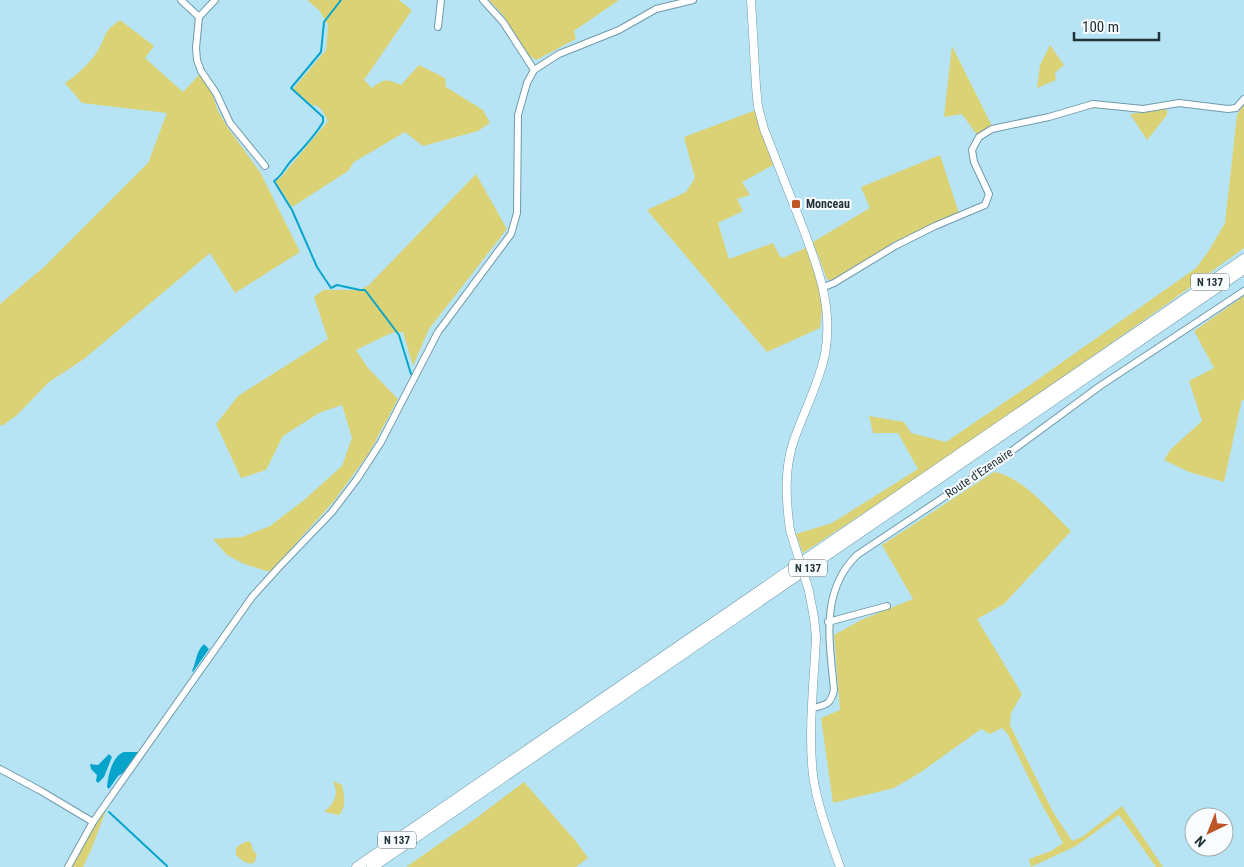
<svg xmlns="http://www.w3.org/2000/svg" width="1244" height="867" font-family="'Roboto Condensed',sans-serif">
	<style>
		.green { fill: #dbd276 }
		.water { fill: #07a5cc }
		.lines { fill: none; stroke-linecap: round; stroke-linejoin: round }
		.stream { stroke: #07a5cc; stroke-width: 2 }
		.minor-casing { stroke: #709aaa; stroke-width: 8 }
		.tertiary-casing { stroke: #709aaa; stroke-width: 9 }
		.trunk-casing { stroke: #709aaa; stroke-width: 11 }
		.minor { stroke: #fff; stroke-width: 6 }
		.tertiary { stroke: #fff; stroke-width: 8 }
		.trunk { stroke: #fff; stroke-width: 10 }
		.tertiary-bridge-casing { stroke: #709aaa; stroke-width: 9; stroke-linecap: butt }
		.tertiary-bridge { stroke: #fff; stroke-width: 8 }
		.poi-dot { fill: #bc5627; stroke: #f9fdff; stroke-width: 2 }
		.labels { text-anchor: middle; stroke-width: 4; stroke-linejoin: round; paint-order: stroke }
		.shield { fill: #f9fdff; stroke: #626f74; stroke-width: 1 }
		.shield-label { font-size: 11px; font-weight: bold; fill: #213239 }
		.poi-label { font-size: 12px; font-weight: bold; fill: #213239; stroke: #f9fdff; text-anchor: start }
		.street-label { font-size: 12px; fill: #213239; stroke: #f9fdff }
	</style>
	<rect width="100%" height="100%" fill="#b7e4f5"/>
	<!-- green -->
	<g class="green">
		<path d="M307 0H399L412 10 364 80 372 88C384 78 387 79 401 85L419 65 445 78 446 87 483 110 490 123 478 131 423 146 405 132 354 162 348 171 292 207 275 181 281 177 328 121 322 110 316 105 313 106 293 89 326 50 328 25 319 10Z"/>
		<path d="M489 0H619L574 31 576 39 536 60 528 55 503 15Z"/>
		<path d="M120 20 154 46 145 58 183 92 200 74 211 91 218 111 228 128 260 172 300 252 235 293 210 253 84 359 49 382 16 416 2 426 0 424V304L44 267 148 163 167 113 82 103 65 83C77 75 89 64 97 52 107 36 102 32 120 20Z"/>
		<path d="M1050 45 1064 65 1055 73 1056 80 1037 88 1040 65Z"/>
		<path d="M952 46 992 126 977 135 962 114 944 117Z"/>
		<path d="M1244 104V248L1164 306 941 462 803 553 796 534 832 523 918 469 898 433H873L869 416 904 422 911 433 946 442 1027 387 1196 268 1208 252 1225 223 1237 115Z"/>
		<path d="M1167 109V115L1147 140 1130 114Z"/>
		<path d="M756 110 773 165 742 182 750 195 737 199 743 211 718 223 729 259 773 243 779 255 783 258 808 247 817 274 822 309 820 328 767 352 647 210 686 192 695 178 684 137Z"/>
		<path d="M940 155 959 213 894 242 832 281 827 279 813 242 870 208 861 187Z"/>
		<path d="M476 174 507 229 429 329 413 366 403 332 391 333 356 350 368 368 398 399 369 453 334 501 270 572 244 564 227 555 213 539 242 537 270 526 304 500 342 466 352 438 342 405 319 413 283 436 266 470 241 478 216 424 238 396 328 339 314 297 323 290H360L369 285Z"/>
		<path d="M1244 296V401L1242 399 1224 482 1189 472 1164 460 1171 449 1202 421 1189 381 1214 368 1194 331Z"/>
		<path d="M994 472C1022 476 1051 512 1071 531L1004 604 977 619 1022 694 1011 713 1010 725 1053 812 1072 841 1082 837 1122 806 1163 867H1156L1119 815 1076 846 1031 867 1029 859 1051 851 1063 843 1039 799 1007 733 1002 728 990 734 981 729 921 772 894 788 833 803 821 718 840 710 834 635 861 620 913 599 882 545Z"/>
		<path d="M333 781 342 785C344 796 347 806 339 815L324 812C335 803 339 794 333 781Z"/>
		<path d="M524 782 575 840 588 858 576 867H406L475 819Z"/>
		<path d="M107 808 91 850 83 867H70L95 823Z"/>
		<path d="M248 841 251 843 253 850 257 855 254 863C246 865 242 860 236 855V848L241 844Z"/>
	</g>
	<!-- water -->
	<g class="water">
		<path d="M204 644 209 649 193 672 192 671C197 661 195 653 204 644Z"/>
		<path d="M124 752H139L125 772 118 776 109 789 107 787C108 776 112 756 124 752Z"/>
		<path d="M109 754 112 757 104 777 98 783 96 781 97 775 91 769 90 764 98 765Z"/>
	</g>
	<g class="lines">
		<!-- stream -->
		<g class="stream">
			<path d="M341 0 324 22 321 52 291 88 323 117V122C315 136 303 148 292 160 285 167 282 176 274 181L292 210 317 267 331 288 337 285 360 290H365L399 335 411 374"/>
			<path d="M109 812 167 866"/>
		</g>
		<!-- minor casing -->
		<g class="minor-casing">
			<g id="minor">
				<path d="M181 0 199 17"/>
				<path d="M215 0 199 17 196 48 197 60 201 71 216 93 230 123 265 166"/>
				<path d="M483 0 503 22 534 70"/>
				<path d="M438 27 441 0"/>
				<path d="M824 287 834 283 895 246 935 226 985 205 989 194 974 162 972 150 979 137 992 129 1049 117 1093 104 1143 109 1179 103 1228 109 1236 108 1244 99"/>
				<path d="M828 622 887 606"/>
				<path d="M813 708C826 705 831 704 834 690 830 643 819 592 857 555L998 461 1100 386 1244 291"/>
				<path d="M0 769 41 791 93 822"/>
				<path d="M68 867 93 822 252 597 281 565 332 512 357 479 381 442 438 332 511 234 517 213 518 115 527 83 534 70 559 54 619 30 656 9 693 0"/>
			</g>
		</g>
		<!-- tertiary casing -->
		<g class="tertiary-casing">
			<g id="tertiary">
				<path d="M751 0 756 86 758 107 764 129C776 159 787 188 799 218 816 262 834 305 825 354 819 384 803 413 793 443 784 471 786 501 790 530"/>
				<path d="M809 591 814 618 816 637C814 682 808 731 813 775 817 806 830 838 840 867"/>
			</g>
		</g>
		<!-- trunk casing -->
		<g class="trunk-casing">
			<g id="trunk">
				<path d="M357 867 1244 259"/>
				<path d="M372 867 1244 269"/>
			</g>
		</g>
		<!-- minor -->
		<use href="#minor" class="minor"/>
		<!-- tertiary -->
		<use href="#tertiary" class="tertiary"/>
		<!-- trunk -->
		<use href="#trunk" class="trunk"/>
		<!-- tertiary-bridge casing -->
		<g class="tertiary-bridge-casing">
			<path id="tertiary-bridge" d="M790 530 809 591"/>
		</g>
		<!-- tertiary-bridge -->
		<use href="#tertiary-bridge" class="tertiary-bridge"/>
	</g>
	<!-- markers -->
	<rect class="poi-dot" x="791" y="199" width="10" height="10" rx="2.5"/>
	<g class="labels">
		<!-- shield labels -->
		<g class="shield">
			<rect x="1191" y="273.5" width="38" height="17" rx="4"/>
			<rect x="789" y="559.5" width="38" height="17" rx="4"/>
			<rect x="378" y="831.5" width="38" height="17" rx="4"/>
		</g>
		<g class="shield-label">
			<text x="1210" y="286">N 137</text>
			<text x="808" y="572">N 137</text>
			<text x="397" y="844">N 137</text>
		</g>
		<!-- poi labels -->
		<g class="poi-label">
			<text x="806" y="208">Monceau</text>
		</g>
		<!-- street labels -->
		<g class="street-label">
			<text transform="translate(979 473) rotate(-34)" y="4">Route d'Ezenaire</text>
		</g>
	</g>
	<!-- north arrow -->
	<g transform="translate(1209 832) rotate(223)"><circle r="24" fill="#f9fdff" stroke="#a3acb0"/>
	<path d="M0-4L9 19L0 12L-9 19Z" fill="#bc5627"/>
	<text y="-8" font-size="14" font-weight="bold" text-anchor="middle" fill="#213239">N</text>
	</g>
	<!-- scale -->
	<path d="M1074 32v8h85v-8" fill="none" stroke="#213239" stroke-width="2.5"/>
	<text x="1082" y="32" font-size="15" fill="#213239" stroke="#f9fdff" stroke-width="4" paint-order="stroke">100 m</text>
</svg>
